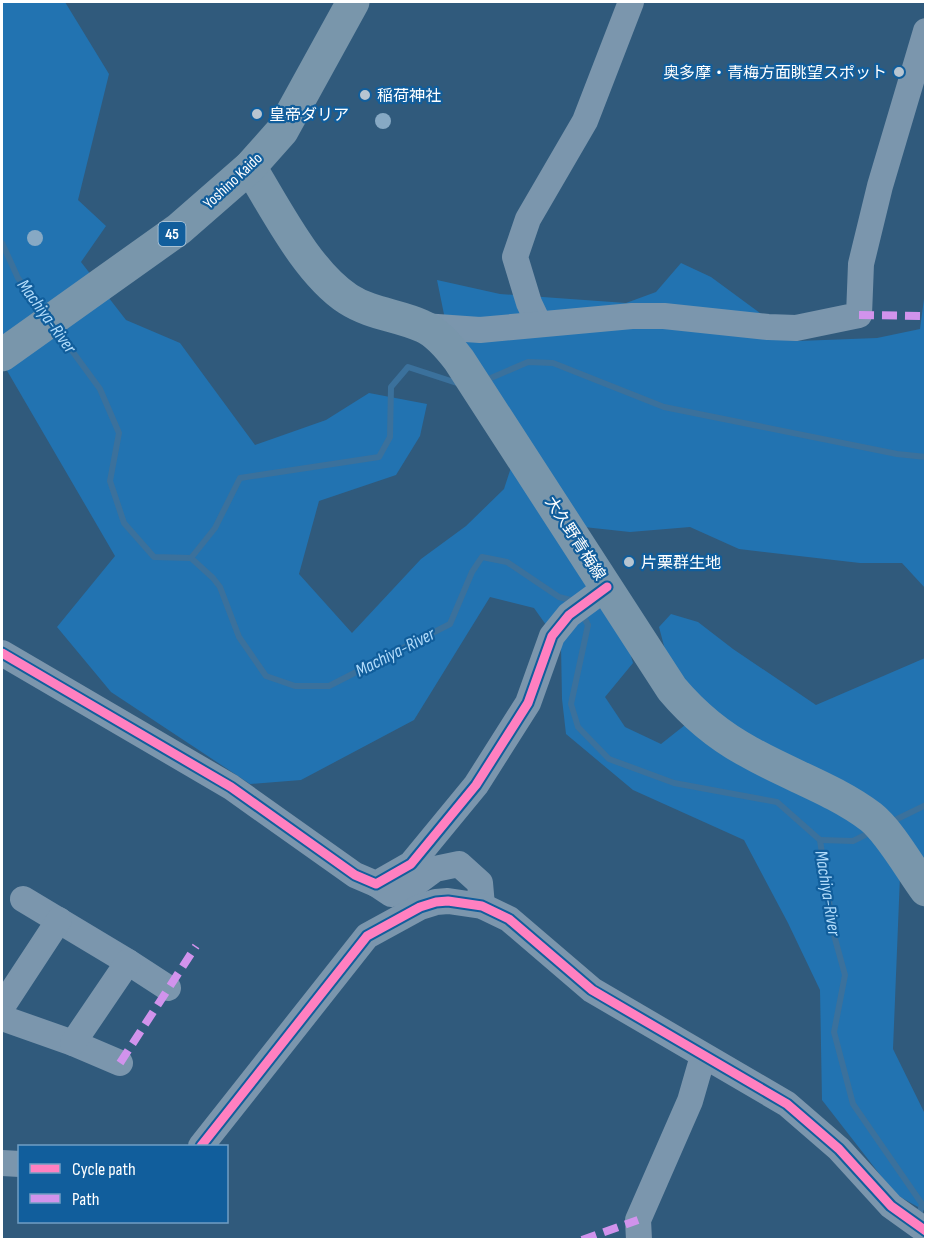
<svg xmlns="http://www.w3.org/2000/svg" width="927" height="1241" font-family="'Sofia Sans Condensed','Noto Sans JP',sans-serif">
	<style>
		.green { fill: #2273b1 }
		.lines { fill: none; stroke-linecap: round; stroke-linejoin: round }
		.stream { stroke: #3b719c; stroke-width: 6 }
		.minor { stroke: #7b96ad; stroke-width: 26 }
		.major { stroke: #7996ab; stroke-width: 33 }
		.quiet { stroke: #d193ec; stroke-width: 8; stroke-dasharray: 15 8; stroke-linecap: butt }
		.cycleway-casing { stroke: #115e9c; stroke-width: 13 }
		.cycleway { stroke: #ff80c0; stroke-width: 9 }
		.tree { fill: #87a9c4 }
		.poi-dot { fill: #b7c5d1; stroke: #115e9c; stroke-width: 2 }
		.labels { text-anchor: middle; stroke-width: 4.5; stroke-linejoin: round; paint-order: stroke }
		.shield { fill: #115e9c; stroke: #b8cfe1; stroke-width: 1.5 }
		.shield-label { font-size: 15px; font-weight: bold; fill: #fff }
		.poi-label { font-size: 16px; fill: #fff; stroke: #115e9c; text-anchor: start }
		.street-label { font-size: 16px; fill: #fff; stroke: #115e9c }
		.water-label { font-size: 18px; font-style: italic; fill: #b2dcfb; stroke: #115e9c }
	</style>
	<rect width="100%" height="100%" fill="#305a7c"/>
	<!-- green -->
	<path class="green" d="M2 2H65L109 74 78 200 106 226 81 262 126 320 180 343 255 445 326 420 369 393 427 404 420 436 396 475 319 501 299 574 352 633 421 559 466 526 504 489 515 455 456 373 437 280 500 294 626 303 656 292 681 263 711 277 798 341 877 338 920 329 925 291V588L902 563H860L739 549 690 527 630 532 556 524 623 628 633 663 605 697 625 727 661 744 685 725 659 627 671 614 698 622 733 649 816 705 925 658V867L900 876 893 1049 925 1114V1211L895 1194 822 1100 820 990 788 923 744 840 633 790 566 734 562 699 561 646 534 608 490 597 414 720 301 780 250 784 111 692 57 627 115 556 2 362Z"/>
	<g class="lines">
		<!-- stream -->
		<g class="stream">
			<path d="M2 243 18 278 44 314"/>
			<path d="M56 329 100 389 119 433 110 481 124 523 154 557 191 558 213 578 220 587 239 637 266 676 295 686H329L450 624 472 572 482 557 507 562 559 597 574 601"/>
			<path d="M484 381 528 362 553 363 664 407 897 454 926 457"/>
			<path d="M191 558 215 528 240 478 379 457 390 437 391 387 408 367 460 384"/>
			<path d="M581 612 588 625 571 704 578 727 609 759 674 783 777 802 820 840 834 935 845 975 834 1032 853 1104 922 1204 918 1219"/>
			<path d="M891 822 926 805"/>
			<path d="M820 840 853 841 871 832"/>
		</g>
		<!-- minor -->
		<g class="minor">
			<path d="M539 324 529 303 515 257 528 219 585 121 631 2"/>
			<path d="M423 326 480 330 632 316H664L768 327 796 328 859 315 861 264 880 186 926 31"/>
			<path d="M2 653 231 787 355 875 376 884 411 864 476 785 528 703 552 636 569 615 607 587"/>
			<path d="M376 884 391 894 408 889 435 869 459 864 480 883 482 906"/>
			<path d="M23 899 128 962 168 988"/>
			<path d="M2 1007 59 920"/>
			<path d="M2 1018 73 1043 120 1063"/>
			<path d="M73 1043 128 962"/>
			<path d="M201 1146 367 936 420 907 436 902 448 901 482 906 509 919 592 990 787 1104 839 1149 891 1206 926 1231"/>
			<path d="M2 1163 20 1164"/>
			<path d="M639 1240 638 1220 690 1101 703 1056"/>
		</g>
		<!-- major -->
		<g class="major">
			<path d="M250 167C276 209 307 272 348 299 371 314 398 315 422 326 437 332 449 347 459 360L672 689C694 715 719 736 749 752 789 775 834 789 871 817 890 832 911 870 926 890"/>
			<path d="M2 355 179 229 250 167 282 131 353 2"/>
		</g>
		<!-- quiet -->
		<g class="quiet">
			<path d="M859 315 926 316"/>
			<path d="M120 1063 196 946"/>
			<path d="M582 1240 638 1220"/>
		</g>
		<!-- cycleway casing -->
		<g class="cycleway-casing">
			<g id="cycleway">
				<path d="M2 653 231 787 355 875 376 884 411 864 476 785 528 703 552 636 569 615 607 587"/>
				<path d="M201 1146 367 936 420 907 436 902 448 901 482 906 509 919 592 990 787 1104 839 1149 891 1206 926 1231"/>
			</g>
		</g>
		<!-- cycleway -->
		<use href="#cycleway" class="cycleway"/>
	</g>
	<!-- trees -->
	<g class="tree">
		<circle cx="383" cy="121" r="8"/>
		<circle cx="35" cy="238" r="8"/>
	</g>
	<!-- markers -->
	<g class="poi-dot">
		<circle cx="899" cy="72" r="6"/>
		<circle cx="365" cy="95" r="6"/>
		<circle cx="257" cy="114" r="6"/>
		<circle cx="629" cy="562" r="6"/>
	</g>
	<g class="labels">
		<!-- shield labels -->
		<rect class="shield" x="158.5" y="222" width="27" height="24" rx="4.5"/>
		<g class="shield-label">
			<text x="172" y="239">45</text>
		</g>
		<!-- poi labels -->
		<g class="poi-label">
			<text x="887" y="78" text-anchor="end">奥多摩・青梅方面眺望スポット</text>
			<text x="377" y="101">稲荷神社</text>
			<text x="269" y="120">皇帝ダリア</text>
			<text x="641" y="568">片栗群生地</text>
		</g>
		<!-- street labels -->
		<g class="street-label">
			<text transform="translate(232 180) rotate(-43)" y="6">Yoshino Kaido</text>
			<text transform="translate(576 538) rotate(57)" y="6">大久野青梅線</text>
		</g>
		<!-- water labels -->
		<g class="water-label">
			<text transform="translate(47 316) rotate(54)" y="6">Machiya-River</text>
			<text transform="translate(395 652) rotate(-27)" y="6">Machiya-River</text>
			<text transform="translate(828 893) rotate(81)" y="6">Machiya-River</text>
		</g>
	</g>
	<!-- border -->
	<rect width="927" height="1241" fill="none" stroke="#ffffff" stroke-width="6"/>
	<!-- legend -->
	<rect x="18" y="1145" width="210" height="78" fill="#115e9c" stroke="#709ec4" stroke-width="1.5"/>
	<rect x="30" y="1164" width="30" height="9" fill="#ff80c0" stroke="#709ec4" stroke-width="1.5"/>
	<text x="72" y="1175" font-size="18" fill="#ffffff">Cycle path</text>
	<rect x="30" y="1194" width="30" height="9" fill="#d193ec" stroke="#709ec4" stroke-width="1.5"/>
	<text x="72" y="1205" font-size="18" fill="#ffffff">Path</text>
</svg>
